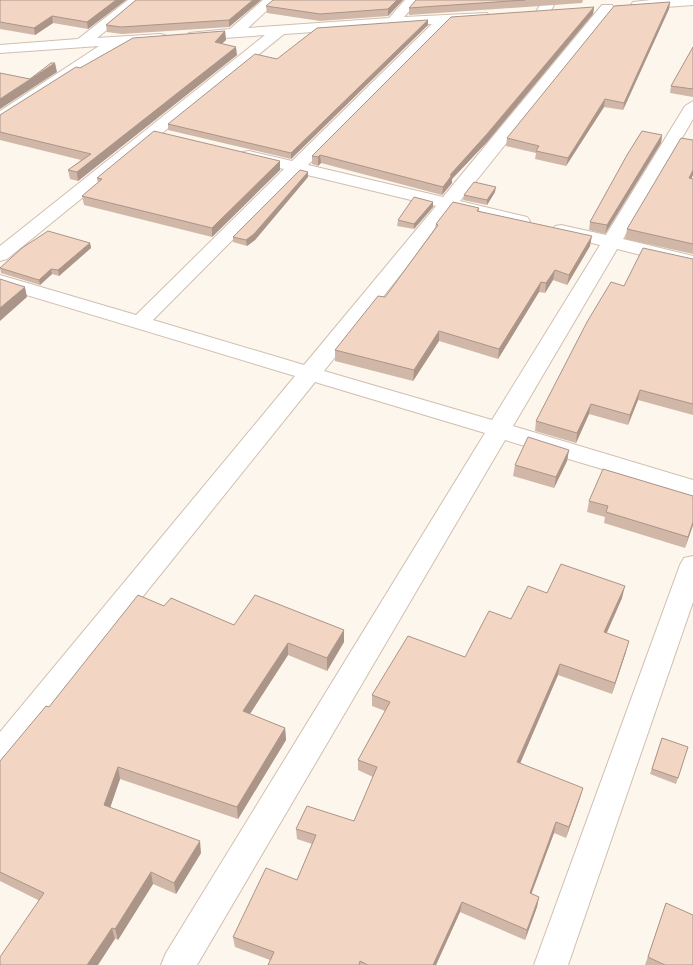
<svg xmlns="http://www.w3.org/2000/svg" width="693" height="965" font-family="'Asap Condensed',sans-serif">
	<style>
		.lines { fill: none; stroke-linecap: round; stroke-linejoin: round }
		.minor-casing { stroke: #d1beb0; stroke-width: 2 }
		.minor { fill: #fff; fill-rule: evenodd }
		.wall { fill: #d1b7a8 }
		.shaded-wall { fill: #aa9588 }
		.building { fill: #f3d5c3; stroke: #aa9588 }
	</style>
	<rect width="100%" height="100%" fill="#fdf6ec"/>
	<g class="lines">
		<!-- minor casing -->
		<g class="minor-casing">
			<g id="minor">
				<path d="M128 0H143L97 38 160 34 165 35 167 38 165 41 121 45 6 121 0 123V111L99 46 0 53V45L78 39Z"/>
				<path d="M263 0H278L248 28 389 18 405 0H419L404 17 487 13 489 16 487 19 482 20 449 22 308 165 443 197 602 5H612L614 8 612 11 460 201 527 217 530 221 527 225 521 226 452 210 324 371 492 420 600 245 555 234 552 230 555 226 561 225 606 235 685 106 693 101V119L623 239 693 256V268L617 249 513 426 693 480V496L505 440 197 965H161L166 953 485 433 315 382 10 762 0 766V732L295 376 0 287V275L136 315 284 169 243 160 241 156 243 152 249 151 292 161 432 24 284 34 7 259 0 261V246L265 35 194 40 187 36 189 33 230 29ZM299 173 436 206 304 365 153 320Z"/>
				<path d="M543 0H557L548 15 543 16 536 12Z"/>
				<path d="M651 0H693V5L638 9 631 5 633 2Z"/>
				<path d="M693 556V602L568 965H534L680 565 684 558Z"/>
			</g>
		</g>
		<!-- minor -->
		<use href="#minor" class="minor"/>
	</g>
	<!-- wall -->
	<g class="wall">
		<path d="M0 0H126L88 29 53 23 35 35 0 29Z"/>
		<path d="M136 0H261L229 27 122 34 107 32 106 25Z"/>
		<path d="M273 0H403L388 16 320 21 267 13 266 6Z"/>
		<path d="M416 0H583L582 3 409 15V8Z"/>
		<path d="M670 2 669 9 623 110 604 107 566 166 535 159 536 153 506 146 507 138Z"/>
		<path d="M594 7 593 14 487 142 452 179V183L442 195 321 163 318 166 312 164V156Z"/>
		<path d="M428 20V25L291 159 168 130V124L277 59Z"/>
		<path d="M225 31 226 40 222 43 237 55 78 181 70 179 68 170 81 160 0 140V115L80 68Z"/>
		<path d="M693 47V97L670 93 671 86Z"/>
		<path d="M662 135 661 143 605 234 589 230 590 222Z"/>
		<path d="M693 140V175L691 179H693V254L625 239 627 229Z"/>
		<path d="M280 170 212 237 84 205 82 196 98 183 97 178Z"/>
		<path d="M308 172V177L255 240 247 246 233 242V237Z"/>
		<path d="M495 192 487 205 463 200 464 195Z"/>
		<path d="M433 202V207L414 229 397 226 398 220Z"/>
		<path d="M479 208V211L590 246 567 285 553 280 545 293 539 292 498 359 439 341 413 381 335 361V350L385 297 435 228 436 224Z"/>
		<path d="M90 243 91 248 59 276 52 274 40 285 1 273 0 267Z"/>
		<path d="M693 259V415L638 400 628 425 589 414 576 443 535 431 536 421 624 286Z"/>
		<path d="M569 450 567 461 554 488 513 476 515 465Z"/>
		<path d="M589 501 693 525 685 548 604 523 605 517 587 512Z"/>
		<path d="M547 593 622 598 606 633 626 652 612 694 558 675 520 763 580 798 566 838 554 833 531 893 539 897 537 907 525 940 460 912 436 965H268L270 960 235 947 233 937 297 880 312 844 297 839 296 829 354 821 373 777 358 770V760L385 711 372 706V695L465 657 511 619Z"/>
		<path d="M164 606 234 625 344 642 327 671 288 655 250 714 285 728 286 740 238 819 120 779 110 807 201 853 176 894 153 884 118 940 0 881V761L49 707Z"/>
		<path d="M662 738 688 747 676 784 650 774Z"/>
		<path d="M666 903 693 965H645Z"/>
	</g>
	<!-- shaded-wall -->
	<g class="shaded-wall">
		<path d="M116 0H126L88 29 87 22Z"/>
		<path d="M253 0H261L229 27V20Z"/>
		<path d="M397 0H403L388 16V9Z"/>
		<path d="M670 2 669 9 623 110 624 103Z"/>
		<path d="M594 7 593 14 487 142 452 179V183L442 195 443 187 450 175Z"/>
		<path d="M52 16 53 23 35 35 34 28Z"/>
		<path d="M428 20V25L291 159V153Z"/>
		<path d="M225 31 226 40 215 50V42Z"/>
		<path d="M236 47 237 55 78 181 77 172Z"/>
		<path d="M55 63 57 72 0 109V99Z"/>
		<path d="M605 99 604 107 566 166 568 158Z"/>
		<path d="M662 135 661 143 605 234 607 225Z"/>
		<path d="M320 155 321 163 318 166V157Z"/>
		<path d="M280 161V170L212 237V228Z"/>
		<path d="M693 170V175L687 188 689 178Z"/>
		<path d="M308 172V177L255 240 247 246 246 240Z"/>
		<path d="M496 187 495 192 487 205V200Z"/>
		<path d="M433 202V207L414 229V224Z"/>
		<path d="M592 236 590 246 567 285 569 275Z"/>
		<path d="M90 243 91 248 59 276 58 270Z"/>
		<path d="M51 269 52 274 40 285 39 280Z"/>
		<path d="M555 270 553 280 545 293 546 283Z"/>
		<path d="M541 282 539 292 498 359 499 349Z"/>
		<path d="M25 287 27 297 0 321V308Z"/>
		<path d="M439 331V341L413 381 414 370Z"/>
		<path d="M640 390 638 400 628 425 630 415Z"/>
		<path d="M591 404 589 414 576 443 577 433Z"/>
		<path d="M569 450 567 461 554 488 556 477Z"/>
		<path d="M693 522V525L685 548 688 537Z"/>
		<path d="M625 586 622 598 602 644 604 632Z"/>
		<path d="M344 630V642L327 671V658Z"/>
		<path d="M629 641 626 652 612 694 615 683Z"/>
		<path d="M288 643V655L244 723 243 711Z"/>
		<path d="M560 664 558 675 516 773 517 762Z"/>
		<path d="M285 728 286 740 238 819 237 807Z"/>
		<path d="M118 767 120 779 107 817 104 805Z"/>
		<path d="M583 788 580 798 566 838 569 827Z"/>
		<path d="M556 822 554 833 528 903 530 893Z"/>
		<path d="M200 841 201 853 176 894 174 883Z"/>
		<path d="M151 872 153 884 118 940 115 929Z"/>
		<path d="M539 897 537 907 525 940 527 930Z"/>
		<path d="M462 902 460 912 436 965H433Z"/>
		<path d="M112 928 115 939 98 965H87Z"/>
	</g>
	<!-- building -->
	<g class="building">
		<path d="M0 0H116L87 22 52 16 34 28 0 22Z"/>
		<path d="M136 0H253L229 20 121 27 106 25Z"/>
		<path d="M273 0H397L388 9 320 14 266 6Z"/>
		<path d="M416 0H525L409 8Z"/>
		<path d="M670 2 624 103 605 99 568 158 536 151 539 146 507 138 614 6Z"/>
		<path d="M594 7 487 134 450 175H452L443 187 320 155 318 157 312 156 451 17Z"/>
		<path d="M428 20 291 153 168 124 255 54 277 59 317 28Z"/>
		<path d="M225 31 215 42 236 47 77 172 68 170 91 154 0 132V115L76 67 80 68 133 38Z"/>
		<path d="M693 47V89L671 86Z"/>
		<path d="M51 63H55L0 99V73L30 79Z"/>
		<path d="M154 131 280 161 212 228 82 196 102 179 97 178Z"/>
		<path d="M642 131 662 135 607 225 590 222 627 155Z"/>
		<path d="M681 138 693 140V170L689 178 693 179V244L627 229Z"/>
		<path d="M300 170 308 172 254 234 246 240 233 237Z"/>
		<path d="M474 182 496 187 487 200 464 195Z"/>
		<path d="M414 197 433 202 414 224 398 220Z"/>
		<path d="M453 202 479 208 477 211 592 236 569 275 555 270 546 283 541 282 499 349 439 331 414 370 335 350 378 296 385 297 438 225 436 224Z"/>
		<path d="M48 231 90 243 58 270 51 269 39 280 0 268 22 248Z"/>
		<path d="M643 248 693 259V404L640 390 630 415 591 404 577 433 536 421 587 322 611 282 624 286Z"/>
		<path d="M0 279 25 287 0 308Z"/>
		<path d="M528 437 569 450 556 477 515 465Z"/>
		<path d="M603 469 693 496V522L688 537 606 512 608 506 589 501Z"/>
		<path d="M561 564 625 586 604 632 629 641 615 683 560 664 517 762 583 788 569 827 556 822 530 893 539 897 527 930 462 902 433 965H368L360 961 359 965H268L274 952 233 937 266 868 297 880 316 835 296 829 307 806 354 821 377 767 358 760 390 702 372 695 408 636 465 657 489 611 511 619 528 586 547 593Z"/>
		<path d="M138 595 164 606 171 598 234 625 255 595 344 630 327 658 288 643 243 711 285 728 237 807 118 767 104 805 200 841 174 883 151 872 115 929 112 928 87 965H0V957L44 893 0 872V761L46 706 49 707Z"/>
		<path d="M662 738 688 747 678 778 652 769Z"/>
		<path d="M666 903 693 915V965H665L648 957Z"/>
	</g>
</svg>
